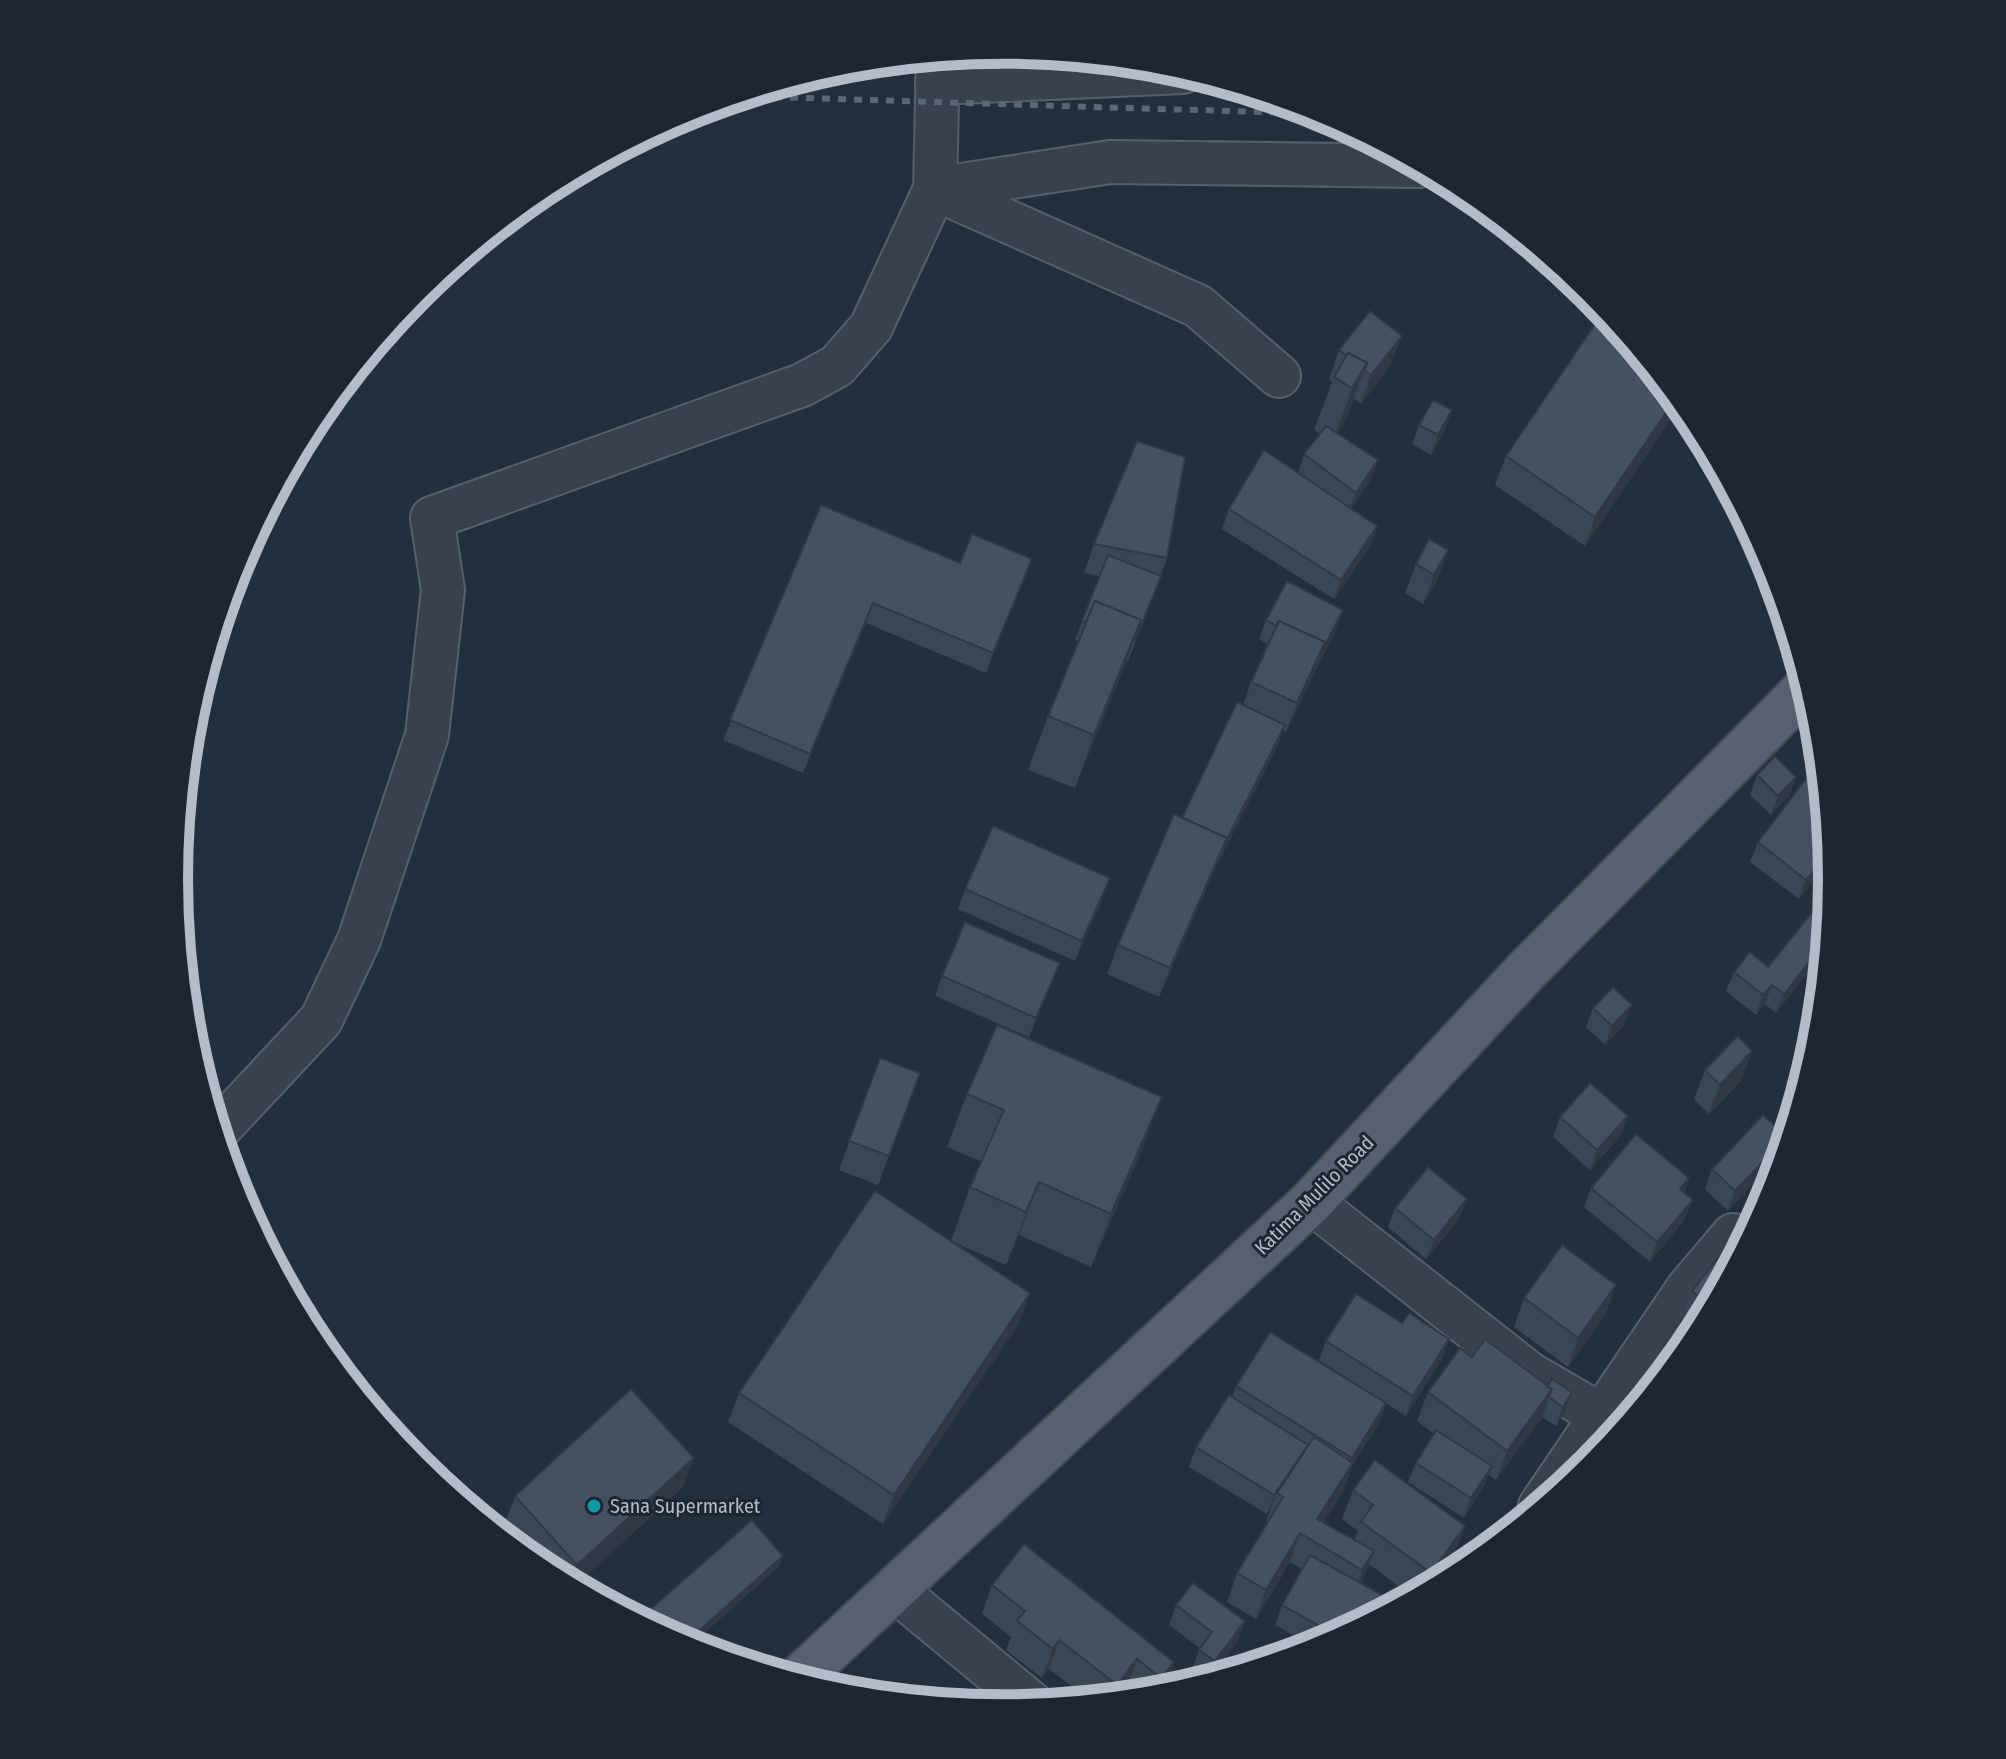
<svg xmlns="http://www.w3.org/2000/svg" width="2006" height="1759" font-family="'Fira Sans Condensed',sans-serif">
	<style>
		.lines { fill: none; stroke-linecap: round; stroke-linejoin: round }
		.stream { stroke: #394c67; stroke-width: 11 }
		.minor-casing { stroke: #565f6c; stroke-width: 46 }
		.major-casing { stroke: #414a57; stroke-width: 48 }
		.minor { stroke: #38414e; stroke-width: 42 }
		.major { stroke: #56606e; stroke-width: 44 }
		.rail { stroke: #5a6575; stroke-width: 6; stroke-dasharray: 8 8; stroke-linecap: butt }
		.wall { fill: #3b4654 }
		.shaded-wall { fill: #303945 }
		.building { fill: #455162; stroke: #303945; stroke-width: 2 }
		.culture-dot { fill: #0f9aa8; stroke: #1d2633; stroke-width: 3 }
		.labels { text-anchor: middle; stroke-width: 6; stroke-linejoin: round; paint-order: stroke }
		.street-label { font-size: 20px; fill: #b4bcc9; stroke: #1d2633 }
		.poi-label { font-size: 20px; fill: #b4bcc9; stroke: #1d2633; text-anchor: start }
		.rim { fill: none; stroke: #b4bcc9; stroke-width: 10 }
	</style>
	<rect width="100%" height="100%" fill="#242f3e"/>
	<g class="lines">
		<!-- stream -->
		<path class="stream" d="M982 52H1019"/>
		<!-- minor casing -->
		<g class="minor-casing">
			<g id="minor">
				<path d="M937 83 1183 72"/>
				<path d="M935 189 1110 162 1419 166"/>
				<path d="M935 189 1198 306 1279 376"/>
				<path d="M217 1131 321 1020 359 940 427 735 443 590 432 518 802 385 837 366 871 327 935 189 938 56"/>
				<path d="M1311 1202 1530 1374 1604 1417"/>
				<path d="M1540 1506 1688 1288 1733 1235"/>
				<path d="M896 1591 1035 1706"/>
			</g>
		</g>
		<!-- major casing -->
		<g class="major-casing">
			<path id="major" d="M797 1680 1311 1202 1526 971 1807 687"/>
		</g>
		<!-- minor -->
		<use href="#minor" class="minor"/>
		<!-- major -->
		<use href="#major" class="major"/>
		<!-- rail -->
		<path class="rail" d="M742 96 1323 114"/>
	</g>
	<!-- wall -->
	<g class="wall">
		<path d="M1625 336 1680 403 1678 408 1585 546 1495 485 1506 456Z"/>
		<path d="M1339 350 1391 365 1361 404 1354 399 1347 416 1338 433 1371 479 1351 509 1377 526 1370 546 1334 599 1222 529 1229 509 1298 473 1304 454 1320 434 1314 430 1332 382 1329 379Z"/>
		<path d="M1419 425 1445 430 1431 455 1412 444Z"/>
		<path d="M821 505 960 563 1032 559 986 673 866 623 803 773 723 740Z"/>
		<path d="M1429 539 1438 579 1423 604 1405 593 1416 564Z"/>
		<path d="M1094 544 1167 558 1154 595 1128 661 1126 660 1075 788 1028 770 1048 716 1078 642 1075 640 1100 576 1084 573Z"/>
		<path d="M1266 620 1336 630 1315 671 1286 732 1283 730 1278 744 1216 867 1159 997 1107 974 1118 945 1243 705 1251 682 1268 644 1259 639Z"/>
		<path d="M1757 775 1796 777 1789 796 1771 815 1750 795Z"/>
		<path d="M1824 788 1830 859 1799 899 1750 862 1758 842Z"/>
		<path d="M965 889 1103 898 1075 961 958 909Z"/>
		<path d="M1825 896 1776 1013 1765 1004 1756 1015 1726 991 1734 972 1768 967Z"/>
		<path d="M1060 963 1029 1037 935 996 942 976Z"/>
		<path d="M1593 1008 1625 1024 1605 1045 1586 1027Z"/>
		<path d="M880 1058 920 1073 878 1185 839 1170Z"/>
		<path d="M1705 1070 1742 1080 1709 1114 1694 1099Z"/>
		<path d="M1804 1083 1786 1142 1785 1141 1780 1156 1728 1211 1705 1189 1712 1169 1776 1126 1785 1100Z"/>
		<path d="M967 1094 1142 1150 1091 1267 1019 1235 1006 1265 951 1241 970 1187 982 1162 947 1147Z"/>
		<path d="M1628 1116 1621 1135 1590 1170 1553 1137 1560 1117Z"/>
		<path d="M1689 1178 1684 1193 1685 1219 1650 1262 1584 1207 1591 1188Z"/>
		<path d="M1769 1197 1697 1332 1682 1320 1692 1291 1746 1222 1744 1220 1751 1201Z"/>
		<path d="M1395 1208 1460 1218 1426 1259 1388 1227Z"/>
		<path d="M1524 1298 1606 1314 1568 1367 1514 1327Z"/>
		<path d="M1020 1322 883 1524 728 1422 739 1393Z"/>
		<path d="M1402 1323 1449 1339 1442 1359 1406 1416 1319 1360 1326 1341Z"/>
		<path d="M1682 1354 1622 1426 1633 1397Z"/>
		<path d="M1472 1357 1547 1386 1572 1392 1565 1412 1556 1426 1542 1417 1496 1480 1488 1474 1484 1485 1464 1518 1408 1482 1416 1463 1434 1434 1417 1421 1428 1392Z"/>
		<path d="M1236 1386 1386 1403 1379 1423 1352 1466 1343 1492 1323 1523 1354 1540 1358 1531 1342 1519 1353 1490 1454 1555 1431 1587 1413 1597 1369 1564 1361 1583 1399 1604 1315 1647 1275 1625 1282 1605 1302 1569 1290 1562 1256 1619 1227 1602 1237 1573 1268 1523 1266 1522 1271 1507 1267 1514 1189 1467 1196 1447 1232 1397Z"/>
		<path d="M694 1458 683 1487 575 1586 546 1571 504 1525 515 1496Z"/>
		<path d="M992 1585 1174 1662 1163 1691 1161 1693 1136 1696 1127 1688 1120 1698 1090 1700 1049 1669 1042 1678 1006 1650 1011 1637 982 1614Z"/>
		<path d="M1176 1605 1245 1621 1238 1641 1209 1680H1207L1192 1669 1200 1648 1169 1625Z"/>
	</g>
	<!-- shaded-wall -->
	<g class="shaded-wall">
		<path d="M1402 336 1391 365 1361 404 1371 375Z"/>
		<path d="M1367 363 1347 416 1333 441 1352 388Z"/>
		<path d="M1676 398 1680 403 1678 408 1585 546 1595 517Z"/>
		<path d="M1452 410 1445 430 1431 455 1438 435Z"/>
		<path d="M324 428 317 448 296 451 307 431Z"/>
		<path d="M1378 460 1371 479 1348 513 1356 493Z"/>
		<path d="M1377 526 1370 546 1334 599 1341 580Z"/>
		<path d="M1448 550 1438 579 1423 604 1434 575Z"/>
		<path d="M1032 559 1025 579 986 673 993 653Z"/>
		<path d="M873 603 866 623 803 773 810 754Z"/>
		<path d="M1343 610 1336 630 1315 671 1286 732 1297 703 1325 642Z"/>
		<path d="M1141 620 1122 673 1075 788 1094 735Z"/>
		<path d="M1285 725 1278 744 1216 867 1223 847Z"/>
		<path d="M1796 777 1789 796 1771 815 1778 796Z"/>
		<path d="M1227 838 1216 867 1159 997 1170 968Z"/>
		<path d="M1830 850V859L1799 899 1806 880Z"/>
		<path d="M1110 878 1103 898 1075 961 1082 941Z"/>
		<path d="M1826 941 1825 953 1776 1013 1784 994Z"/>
		<path d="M1060 963 1052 983 1029 1037 1036 1018Z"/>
		<path d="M1772 985 1765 1004 1756 1015 1763 995Z"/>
		<path d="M1632 1005 1625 1024 1605 1045 1612 1026Z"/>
		<path d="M1752 1051 1742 1080 1709 1114 1720 1085Z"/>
		<path d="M1162 1097 1142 1150 1091 1267 1111 1214Z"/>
		<path d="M1628 1116 1621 1135 1590 1170 1597 1150Z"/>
		<path d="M1787 1137 1780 1156 1728 1211 1735 1191Z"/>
		<path d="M1689 1178 1682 1197 1680 1189Z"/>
		<path d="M1039 1182 1019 1235 1006 1265 1026 1212Z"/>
		<path d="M1467 1199 1460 1218 1426 1259 1434 1240Z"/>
		<path d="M1693 1200 1685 1219 1650 1262 1657 1242Z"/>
		<path d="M1616 1285 1606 1314 1568 1367 1578 1338Z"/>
		<path d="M1030 1293 1020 1322 883 1524 894 1495Z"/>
		<path d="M1449 1339 1442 1359 1406 1416 1413 1396Z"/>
		<path d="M1552 1389 1542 1418 1496 1480 1507 1451Z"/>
		<path d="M1572 1392 1565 1412 1556 1426 1563 1407Z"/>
		<path d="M1386 1403 1379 1423 1352 1466 1343 1492 1312 1540 1317 1519 1347 1473 1352 1458Z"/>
		<path d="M1309 1446 1277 1493 1271 1507 1267 1514 1274 1495Z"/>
		<path d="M694 1458 683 1487 575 1586 570 1584 577 1565Z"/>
		<path d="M1492 1466 1484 1485 1464 1518 1471 1498Z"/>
		<path d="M1465 1526 1454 1555 1431 1587 1424 1590 1431 1573Z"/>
		<path d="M1300 1533 1290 1562 1256 1619 1266 1590Z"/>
		<path d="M1374 1551 1363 1580 1351 1599 1362 1570Z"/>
		<path d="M783 1556 780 1566 689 1647 683 1645Z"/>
		<path d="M1245 1621 1238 1641 1209 1680 1215 1661Z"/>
		<path d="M1059 1640 1049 1669 1042 1678 1053 1649Z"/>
		<path d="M1137 1659 1127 1688 1120 1698H1113L1117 1685Z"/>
		<path d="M1174 1662 1163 1691 1161 1693 1156 1694 1161 1678Z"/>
	</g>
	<!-- building -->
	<g class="building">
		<path d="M1370 311 1402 336 1371 375 1364 370 1367 363 1348 353 1346 355 1339 350Z"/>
		<path d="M1599 318 1625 336 1676 398 1595 517 1506 456Z"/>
		<path d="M1348 353 1367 363 1352 388 1334 377Z"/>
		<path d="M1433 400 1452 410 1438 435 1419 425Z"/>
		<path d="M321 409 324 428 307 431 314 418Z"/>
		<path d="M1326 426 1378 460 1356 493 1304 454Z"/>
		<path d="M1137 441 1185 457 1167 558 1094 544Z"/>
		<path d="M1264 450 1377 526 1341 580 1229 509Z"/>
		<path d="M821 505 960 563 972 534 1032 559 993 653 873 603 810 754 730 720Z"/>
		<path d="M1429 539 1448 550 1434 575 1416 564Z"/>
		<path d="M1108 555 1161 576 1135 641 1134 640 1141 620 1095 601 1086 622 1082 621Z"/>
		<path d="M1287 581 1343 610 1322 651 1325 642 1279 621 1276 626 1266 620Z"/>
		<path d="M1095 601 1141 620 1094 735 1048 716Z"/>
		<path d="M1279 621 1325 642 1297 703 1251 682Z"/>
		<path d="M1237 702 1285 725 1223 847 1227 838 1182 818Z"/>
		<path d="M1775 756 1796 777 1778 796 1757 775Z"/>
		<path d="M1808 776 1824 788 1830 850 1806 880 1758 842Z"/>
		<path d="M1174 814 1227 838 1170 968 1118 945Z"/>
		<path d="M993 826 1110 878 1082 941 965 889Z"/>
		<path d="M1825 896 1830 900 1826 941 1784 994 1772 985 1763 995 1734 972 1750 952 1768 967Z"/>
		<path d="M965 922 1060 963 1036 1018 942 976Z"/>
		<path d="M1613 987 1632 1005 1612 1026 1593 1008Z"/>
		<path d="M997 1025 1162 1097 1111 1214 1039 1182 1026 1212 970 1187 1004 1110 967 1094Z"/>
		<path d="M1738 1036 1752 1051 1720 1085 1705 1070Z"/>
		<path d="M880 1058 920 1073 889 1156 849 1141Z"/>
		<path d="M1590 1083 1628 1116 1597 1150 1560 1117Z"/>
		<path d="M1804 1083 1795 1112 1785 1100Z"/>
		<path d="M1763 1115 1787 1137 1735 1191 1712 1169Z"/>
		<path d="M1636 1134 1689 1178 1680 1189 1693 1200 1657 1242 1591 1188Z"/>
		<path d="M1428 1167 1467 1199 1434 1240 1395 1208Z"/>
		<path d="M1777 1173 1769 1197 1762 1210 1751 1201Z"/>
		<path d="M875 1191 1030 1293 894 1495 739 1393Z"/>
		<path d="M1758 1207 1762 1210 1711 1306 1692 1291Z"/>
		<path d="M1562 1245 1616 1285 1578 1338 1524 1298Z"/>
		<path d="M1356 1294 1402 1323 1409 1313 1449 1339 1413 1396 1326 1341Z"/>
		<path d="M1270 1332 1386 1403 1352 1458 1236 1386Z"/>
		<path d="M1485 1339 1552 1389 1507 1451 1428 1392 1460 1348 1472 1357Z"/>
		<path d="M1673 1347 1682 1354 1641 1404 1633 1397Z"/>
		<path d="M1552 1379 1572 1392 1563 1407 1549 1397 1552 1389 1547 1386Z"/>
		<path d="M631 1389 694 1458 577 1565 515 1496Z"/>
		<path d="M1229 1395 1308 1445 1274 1495 1196 1447Z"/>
		<path d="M1436 1430 1492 1466 1471 1498 1416 1463Z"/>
		<path d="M1314 1437 1353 1463 1317 1519 1374 1551 1362 1570 1300 1533 1266 1590 1237 1573 1283 1497 1277 1493Z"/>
		<path d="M1375 1460 1465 1526 1431 1573 1361 1522 1373 1505 1353 1490Z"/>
		<path d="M752 1520 783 1556 683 1645 638 1620Z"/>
		<path d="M1024 1544 1174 1662 1161 1678 1137 1659 1117 1685 1059 1640 1053 1649 1017 1621 1025 1611 992 1585Z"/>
		<path d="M1310 1555 1399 1604 1338 1636 1282 1605Z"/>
		<path d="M1193 1583 1245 1621 1215 1661 1199 1650 1212 1632 1176 1605Z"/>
		<path d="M955 1694 968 1706 947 1703Z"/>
	</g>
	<!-- markers -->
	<circle class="culture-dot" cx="594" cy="1506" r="8"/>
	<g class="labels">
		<!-- street labels -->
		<g class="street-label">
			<text transform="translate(1314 1195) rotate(-45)" y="7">Katima Mulilo Road</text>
		</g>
		<!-- poi labels -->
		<g class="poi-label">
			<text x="610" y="1513">Sana Supermarket</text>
		</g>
	</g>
	<!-- crop -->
	<path d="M0 0H2006V1759H0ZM188 879a815 815 0 1 1 1630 0a815 815 0 1 1-1630 0Z" fill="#1d2633" fill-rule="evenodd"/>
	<path class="rim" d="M188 879a815 815 0 1 1 1630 0a815 815 0 1 1-1630 0Z"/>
</svg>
